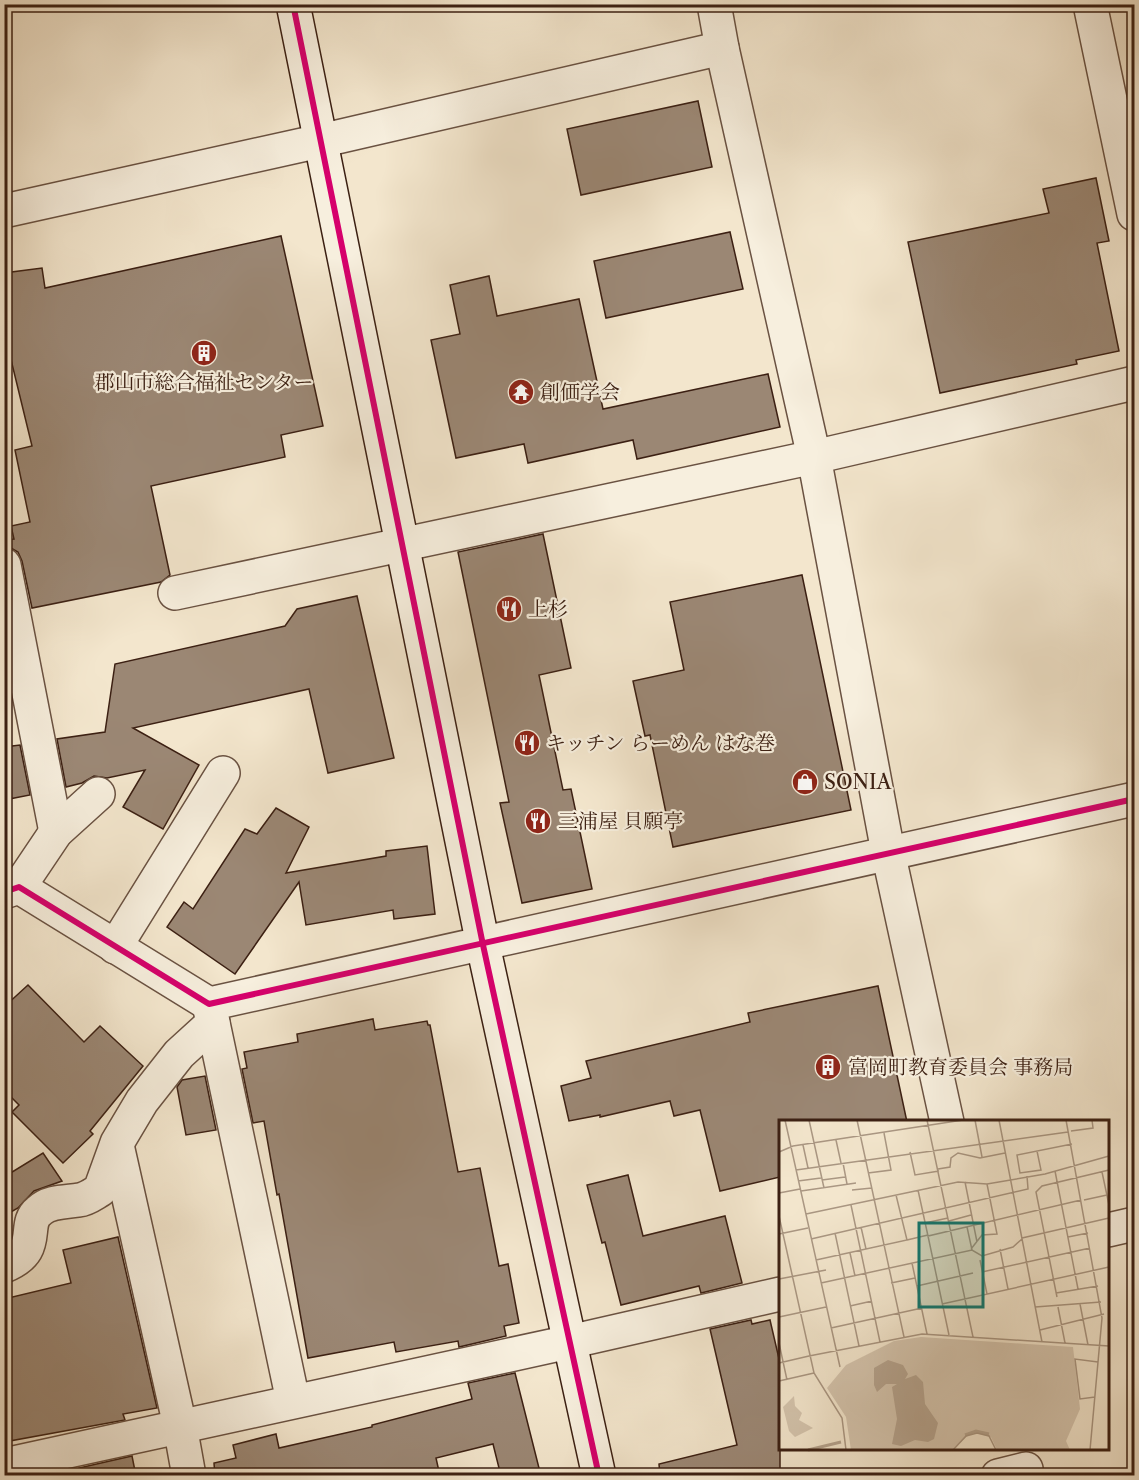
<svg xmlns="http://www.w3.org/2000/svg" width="1139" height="1480" font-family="'Libre Caslon Text','Noto Serif JP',serif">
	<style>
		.building { fill: #9b8774; stroke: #3c2013; stroke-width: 1.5 }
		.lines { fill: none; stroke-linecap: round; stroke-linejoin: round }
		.street-casing { stroke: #6a5242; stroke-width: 36 }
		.secondary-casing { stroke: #3c2013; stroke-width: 36 }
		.street { stroke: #f7efde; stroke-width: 33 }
		.secondary { stroke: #f7efde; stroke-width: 33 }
		.cycleway-casing { stroke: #f7efde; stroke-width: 10 }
		.cycleway { stroke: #d6006c; stroke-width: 6 }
		.labels { text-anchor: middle; stroke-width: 4.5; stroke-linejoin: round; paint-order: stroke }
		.poi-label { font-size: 20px; fill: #3c2013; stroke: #f7efde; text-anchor: start }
		.inset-river { fill: none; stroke: #b5a38e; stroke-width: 3 }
		.inset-road { fill: none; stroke: #aa9783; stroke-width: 1.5 }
		.view { fill: #0f766e; fill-opacity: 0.15; stroke: #0f766e; stroke-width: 3 }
		.inset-edge { fill: none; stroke: #3c2013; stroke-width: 3 }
	</style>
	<rect width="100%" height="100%" fill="#f3e6cd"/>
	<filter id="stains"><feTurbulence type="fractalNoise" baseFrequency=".00333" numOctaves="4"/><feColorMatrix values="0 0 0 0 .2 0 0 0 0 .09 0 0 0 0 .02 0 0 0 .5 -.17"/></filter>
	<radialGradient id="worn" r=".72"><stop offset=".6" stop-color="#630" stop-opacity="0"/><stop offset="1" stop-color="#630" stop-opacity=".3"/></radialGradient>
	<!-- building -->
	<g class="building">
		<path d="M698 101 712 167 581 195 567 129Z"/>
		<path d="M1096 178 1109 241 1097 243 1119 351 1076 360 1077 364 940 393 908 242 1049 213 1043 189Z"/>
		<path d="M730 232 743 289 606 318 594 261Z"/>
		<path d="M281 236 323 426 281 435 285 457 151 486 170 575 161 582 32 608 22 561 18 552 11 548 4 547V540L14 539 11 526 30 522 15 450 32 446 4 331V273L42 268 45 288Z"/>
		<path d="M489 276 497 316 579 299 603 409 768 374 780 427 637 459 633 440 528 463 524 444 456 458 431 340 460 334 450 285Z"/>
		<path d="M543 534 571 668 539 675 563 790 571 789 592 889 522 903 500 803 509 802 458 552Z"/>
		<path d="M802 575 851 810 673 847 650 735 645 736 633 681 684 670 670 602Z"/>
		<path d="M357 596 394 758 328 773 309 689 133 728 199 765 163 829 123 807 145 770 107 778 94 776 82 783 66 787 57 739 105 732 115 664 285 626 297 609Z"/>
		<path d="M20 745 30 795 4 800V747Z"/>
		<path d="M276 808 309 827 286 873 386 856V851L427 846 435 914 394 919 393 910 306 925 299 882 235 974 167 927 184 902 193 909 245 829 257 834Z"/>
		<path d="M28 985 84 1042 100 1026 143 1066 90 1131 93 1134 63 1163 12 1112 19 1105 4 1090V1007Z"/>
		<path d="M878 986 907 1122H780V1177L720 1191 700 1110 674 1116 670 1101 600 1117V1115L569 1121 561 1086 591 1078 586 1061 750 1022 748 1013Z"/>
		<path d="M373 1019 375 1030 427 1021 428 1025H430L458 1172 480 1168 499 1266 508 1264 519 1323 504 1326 506 1336 459 1347 458 1341 396 1352 394 1342 308 1358 279 1194 277 1195 264 1121 253 1123 242 1069 247 1068 244 1052 298 1042 297 1034Z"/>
		<path d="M205 1076 216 1130 186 1135 177 1087 182 1080Z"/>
		<path d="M43 1153 62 1181 34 1191 18 1208 4 1216V1177Z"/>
		<path d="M628 1175 643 1236 725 1216 742 1283 701 1293 699 1286 621 1305 605 1242 602 1243 587 1185Z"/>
		<path d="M118 1237 157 1408 123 1414 125 1420 4 1442V1334L11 1333 4 1299 71 1283 63 1250Z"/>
		<path d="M751 1320 752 1324 770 1320 780 1363V1476H660L659 1464 737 1445 710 1329Z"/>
		<path d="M515 1373 541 1476H501L493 1444 436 1458 440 1476H215L214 1463 236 1458 233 1445 276 1434 279 1448 372 1427V1425L472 1399 468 1383Z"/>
		<path d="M132 1456 136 1476H81L79 1468Z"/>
	</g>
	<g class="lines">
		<!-- street casing -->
		<g class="street-casing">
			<g id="street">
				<path d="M714 4 722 48 814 457 888 852 947 1122"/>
				<path d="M1090 4 1134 214"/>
				<path d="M4 211 320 141 722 48"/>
				<path d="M4 565 56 832"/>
				<path d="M175 593 814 457 1134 383"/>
				<path d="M19 887 56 832 98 794"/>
				<path d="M4 892 19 887 209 1004 1134 799"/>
				<path d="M115 947 223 773"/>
				<path d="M209 1004 293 1401"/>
				<path d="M117 1145 180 1426 189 1476"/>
				<path d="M1108 1230 1134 1224"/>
				<path d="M4 1266C44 1250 21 1225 39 1211 49 1201 66 1202 79 1200 87 1199 93 1194 100 1190L117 1143 142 1101 179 1054 213 1023"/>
				<path d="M4 1465 569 1342 780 1294"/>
				<path d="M998 1476 1026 1469"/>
			</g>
		</g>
		<!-- secondary casing -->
		<g class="secondary-casing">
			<path id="secondary" d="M293 4 483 945 599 1476"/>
		</g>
		<!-- street -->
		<use href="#street" class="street"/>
		<!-- secondary -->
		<use href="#secondary" class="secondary"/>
		<!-- cycleway casing -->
		<g class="cycleway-casing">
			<g id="cycleway">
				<path d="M293 4 483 945 599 1476"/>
				<path d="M4 892 19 887 209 1004 1134 799"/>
			</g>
		</g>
		<!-- cycleway -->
		<use href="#cycleway" class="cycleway"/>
	</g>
	<!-- icons -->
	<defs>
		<g id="building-disc" transform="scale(1.35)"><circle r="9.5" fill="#8f2418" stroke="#f7efde"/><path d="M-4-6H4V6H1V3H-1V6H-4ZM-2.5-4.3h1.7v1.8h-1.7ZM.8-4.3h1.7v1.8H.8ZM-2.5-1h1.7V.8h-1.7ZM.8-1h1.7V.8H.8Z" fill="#fff"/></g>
		<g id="temple-disc" transform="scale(1.35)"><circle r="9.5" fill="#8f2418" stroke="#f7efde"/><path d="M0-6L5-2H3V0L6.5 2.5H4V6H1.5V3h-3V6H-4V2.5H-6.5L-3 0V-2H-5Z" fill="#fff"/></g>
		<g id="restaurant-disc" transform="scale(1.35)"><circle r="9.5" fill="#8f2418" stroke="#f7efde"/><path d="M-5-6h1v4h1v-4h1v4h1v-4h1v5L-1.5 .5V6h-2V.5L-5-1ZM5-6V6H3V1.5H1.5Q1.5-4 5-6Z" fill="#fff"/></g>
		<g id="shop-disc" transform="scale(1.35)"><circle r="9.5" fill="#8f2418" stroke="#f7efde"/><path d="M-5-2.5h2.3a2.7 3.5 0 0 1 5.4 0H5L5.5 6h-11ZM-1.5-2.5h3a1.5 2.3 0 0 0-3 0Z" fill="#fff"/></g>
	</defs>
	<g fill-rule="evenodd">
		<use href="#building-disc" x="204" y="353"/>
		<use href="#temple-disc" x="521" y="392"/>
		<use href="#restaurant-disc" x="509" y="609"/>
		<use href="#restaurant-disc" x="527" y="743"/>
		<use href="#shop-disc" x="805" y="782"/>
		<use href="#restaurant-disc" x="538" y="821"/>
		<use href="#building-disc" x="828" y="1067"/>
	</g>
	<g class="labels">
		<!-- poi labels -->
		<g class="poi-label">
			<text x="204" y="389" text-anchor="middle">郡山市総合福祉センター</text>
			<text x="540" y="399">創価学会</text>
			<text x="528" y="616">上杉</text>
			<text x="546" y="750">キッチン らーめん はな巻</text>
			<text x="824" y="789">SONIA</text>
			<text x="558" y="828">三浦屋 貝願亭</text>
			<text x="848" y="1074">富岡町教育委員会 事務局</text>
		</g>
	</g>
	<!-- overview -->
	<g transform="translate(779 1120)">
		<rect width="330" height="330" fill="#f3e6cd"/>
		<path d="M142 217 294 227 301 289 287 321 291 330H218L212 317 193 312 173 330H72L67 297 48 268 67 245 115 221ZM15 276 16 286 23 293 20 300 34 308 16 317 10 311 4 287Z" fill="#d4c4ad"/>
		<path d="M109 240 124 245 129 254 126 259 137 255 144 262 146 284 159 303 155 319 149 322 136 320 122 326 113 324 118 299 113 267 118 264H107L98 272 95 265V248Z" fill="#b5a38e"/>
		<path class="inset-river" d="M186 315 197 311 210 314M29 330 62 322"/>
		<path class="inset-road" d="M6 0 61 247M30 0 45 68M78 0 125 217M148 0 194 217M196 0 203 37M220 0 263 222M287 0 323 198 311 330M292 11 314 8 313 0M57 20 62 43M24 25 29 48M258 31 262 50 241 53 238 35 293 24M0 32 14 26 184 0M131 32 136 55 160 51M64 43 68 64M159 49 171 47 172 38 179 33 201 38 226 33M17 50 289 12M276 51 299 169M323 52 330 85M89 53 112 50 105 13M43 60 66 57M19 61 42 58M186 62 198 122M73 70 93 68M139 70 149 116 302 80M22 71 77 63M0 73 21 69M305 80 328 75M72 85 101 222M27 94 179 62 208 64 266 54 330 36M0 96 35 253 63 298 67 330M170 101 192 95M146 103 169 98M82 107 87 129M188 107 193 130M56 113 80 226M0 114 29 108M149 116 170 215M289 117 309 113M243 118 330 98M32 119 249 69 248 56M128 120 149 115M192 129 203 115 218 114 208 64M221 129 229 169M71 133 76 156M37 140 128 120 117 75M201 140 208 174M133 143 148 214M203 152 311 128M0 159 47 150M42 163 193 130 203 136 234 127 243 119M112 163 136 158M138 166 194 153M277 173 319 166M278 177 257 72 263 66 330 50M163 184 330 147M301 184 309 225M71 186 93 181M256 187 322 182M279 187 286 223M0 197 47 187M52 208 143 188M261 210 325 194M0 223 8 260M30 236 143 214 330 226M0 243 30 236M0 261 35 253M316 277 301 279 296 239 319 242M174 330 187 316 198 313 210 316 217 330"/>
		<path class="view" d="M140 103H204V187H140Z"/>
		<rect width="330" height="330" class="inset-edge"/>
	</g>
	<!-- margin -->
	<rect width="1139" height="1480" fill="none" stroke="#f3e6cd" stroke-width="24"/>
	<rect x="6" y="6" width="1127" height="1468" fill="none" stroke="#3c2013" stroke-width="3"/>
	<rect x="12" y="12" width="1115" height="1456" fill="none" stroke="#3c2013" stroke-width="1.5"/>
	<rect width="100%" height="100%" filter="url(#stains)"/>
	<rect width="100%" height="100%" fill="url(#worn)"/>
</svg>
